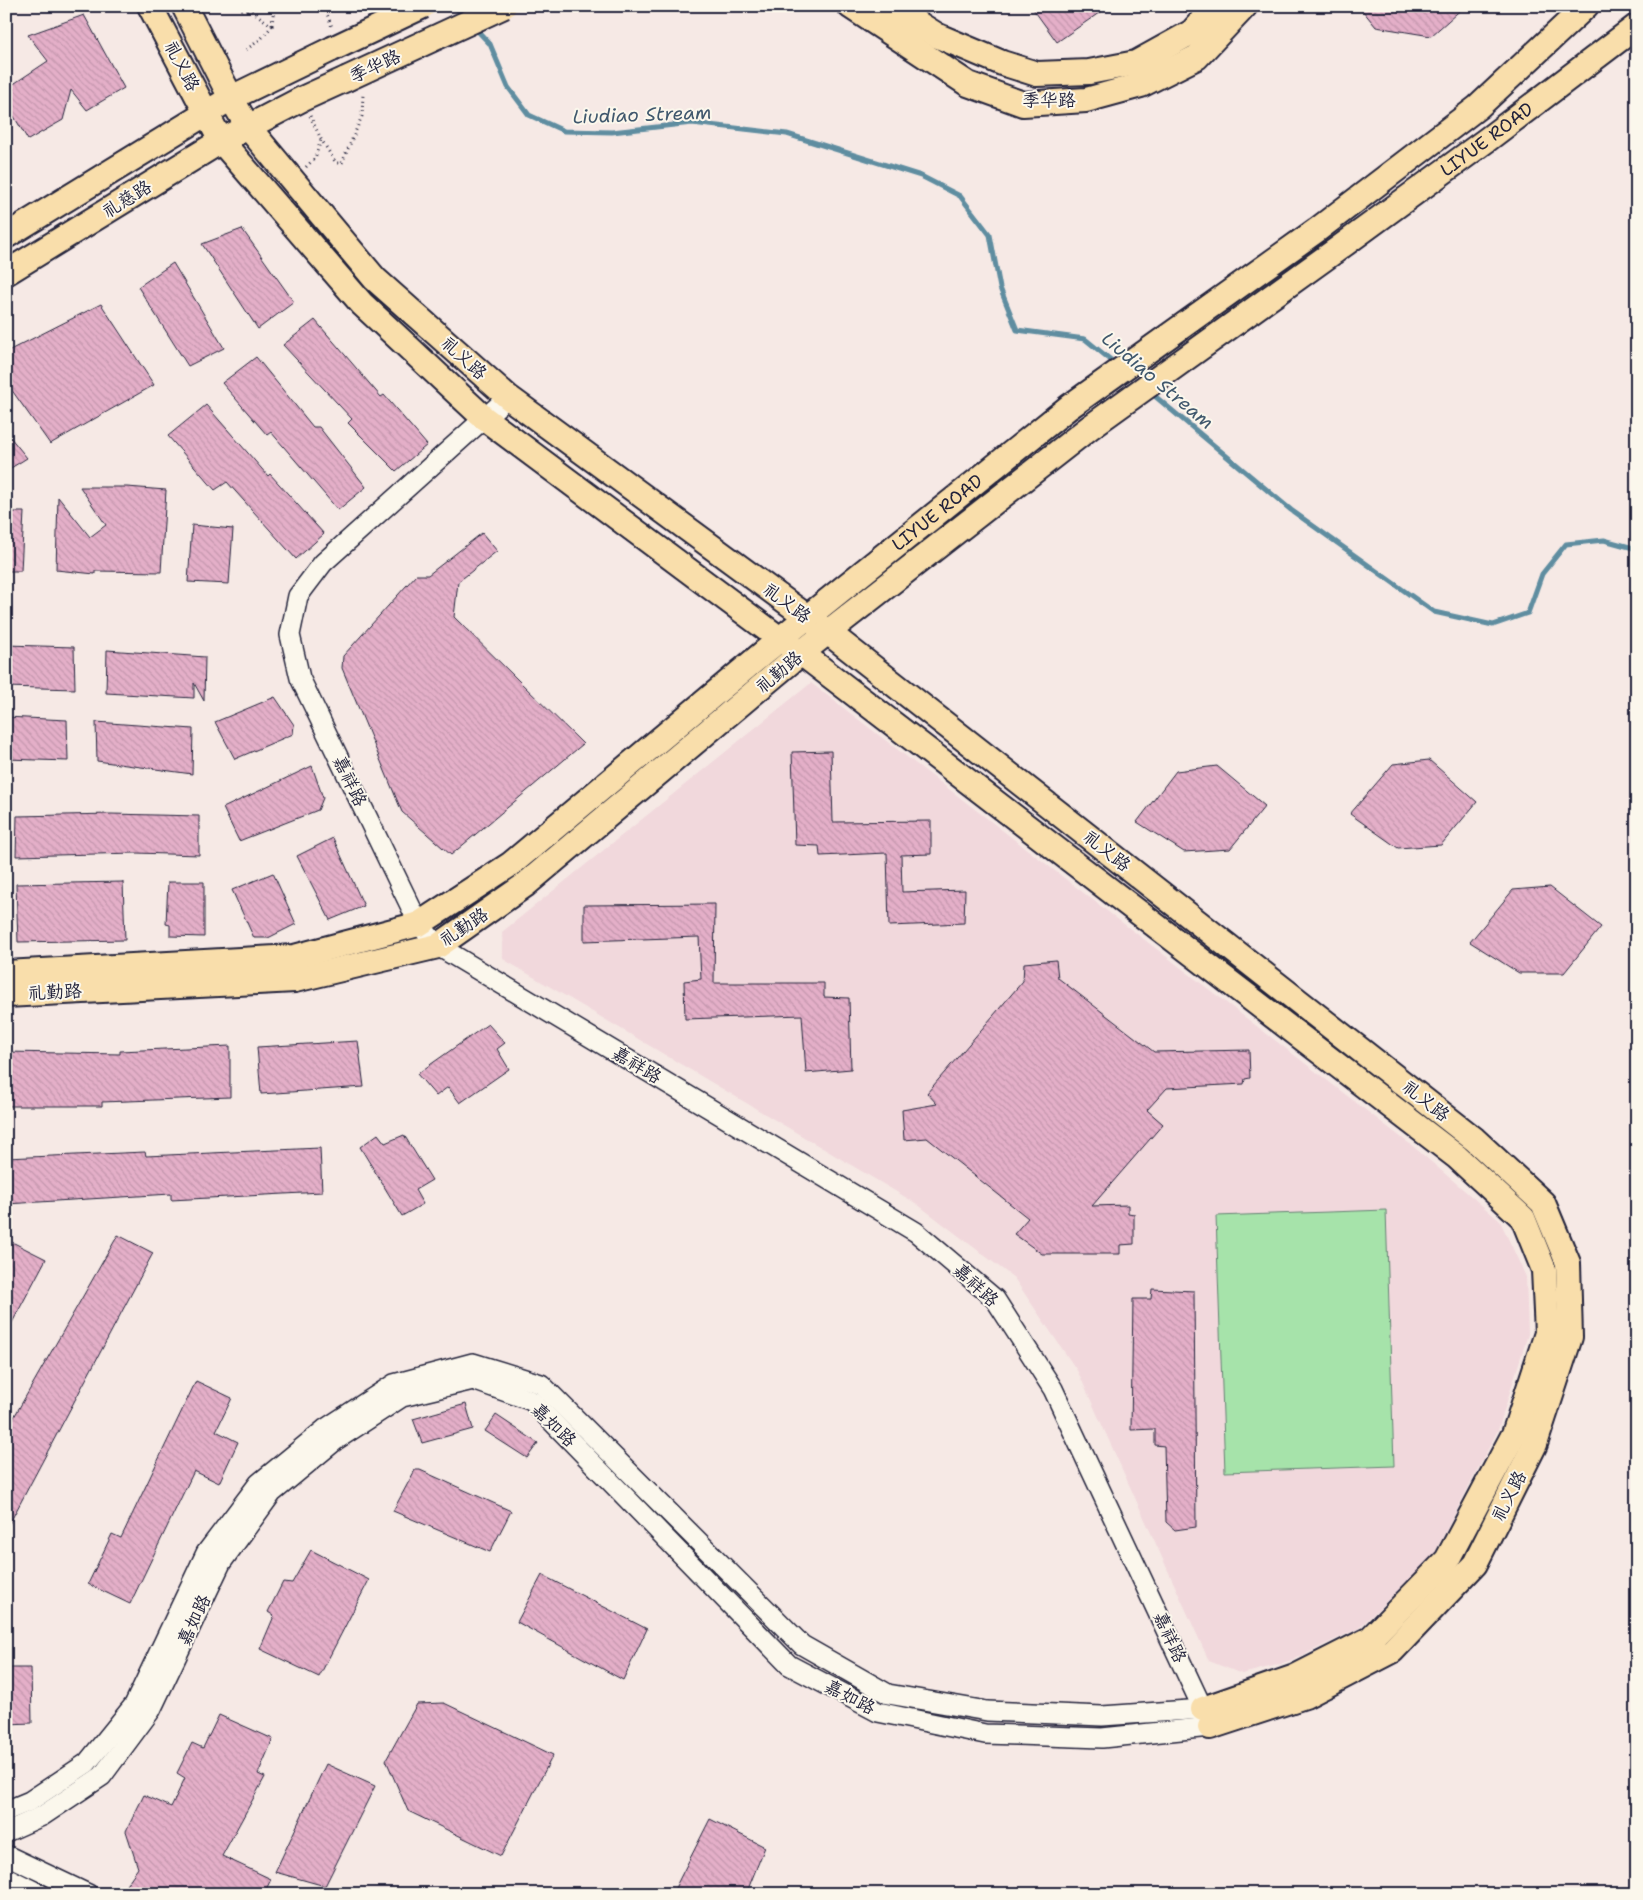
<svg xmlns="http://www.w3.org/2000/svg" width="1643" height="1900" font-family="'Shantell Sans','LXGW WenKai TC',sans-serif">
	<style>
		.built { fill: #f1d8dc }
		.green { fill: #a6e3aa; stroke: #648272 }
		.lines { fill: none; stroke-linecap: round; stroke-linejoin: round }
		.stream { stroke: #5e8da0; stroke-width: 5 }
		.building { fill: url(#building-back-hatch); stroke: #22223b }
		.minor-casing { stroke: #22223b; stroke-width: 22 }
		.major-casing { stroke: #22223b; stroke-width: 28 }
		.path { stroke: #22223b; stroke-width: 3; stroke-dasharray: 1 4; stroke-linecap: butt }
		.minor { stroke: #fbf7ec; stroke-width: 19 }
		.major { stroke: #f9deab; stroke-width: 24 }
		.major-bridge-casing { stroke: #22223b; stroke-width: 28; stroke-linecap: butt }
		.major-bridge { stroke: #f9deab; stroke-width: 24 }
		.labels { text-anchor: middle; stroke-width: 4; stroke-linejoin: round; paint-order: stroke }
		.street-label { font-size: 18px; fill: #22223b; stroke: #fbf7ec }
		.water-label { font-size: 19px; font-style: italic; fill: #40586d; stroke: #fbf7ec }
	</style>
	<defs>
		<pattern id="building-back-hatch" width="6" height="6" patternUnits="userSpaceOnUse" patternTransform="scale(1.25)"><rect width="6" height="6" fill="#e4afc8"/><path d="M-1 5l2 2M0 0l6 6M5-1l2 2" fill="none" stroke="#c396ad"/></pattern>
	</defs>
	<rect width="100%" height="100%" fill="#f6e9e5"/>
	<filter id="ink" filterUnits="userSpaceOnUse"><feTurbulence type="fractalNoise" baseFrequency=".02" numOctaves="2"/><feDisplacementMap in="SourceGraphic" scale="10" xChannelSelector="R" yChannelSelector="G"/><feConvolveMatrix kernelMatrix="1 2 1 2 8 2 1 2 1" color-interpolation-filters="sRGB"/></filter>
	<g filter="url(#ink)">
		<!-- built -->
		<path class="built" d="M811 683 1415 1148 1500 1221 1526 1277 1528 1334 1498 1430 1433 1556 1359 1628 1289 1662 1242 1674 1209 1661 1078 1372 1014 1278 917 1204 503 959 502 932Z"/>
		<!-- green -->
		<path class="green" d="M1386 1210 1394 1466 1225 1472 1216 1216Z"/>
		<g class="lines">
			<!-- stream -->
			<g class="stream">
				<path d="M454 6 464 16"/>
				<path d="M473 26 490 44 508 87 529 115 564 131 612 132 692 123 787 134 921 176 960 196 990 235 1000 288 1017 330 1085 339 1117 365"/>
				<path d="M1150 392 1291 510 1434 612 1493 625 1528 613 1542 574 1566 544 1604 540 1637 549"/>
			</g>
		</g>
		<!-- building -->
		<g class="building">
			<path d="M1031 6H1109L1057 42Z"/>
			<path d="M1359 6H1465L1431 36 1376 27Z"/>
			<path d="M84 15 124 88 87 110 71 90 63 120 28 140 6 103V89L48 61 28 35Z"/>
			<path d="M242 229 294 302 258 329 202 244Z"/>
			<path d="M173 263 224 348 188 366 138 287Z"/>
			<path d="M101 304 154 385 50 444 6 382V352Z"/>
			<path d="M315 320 381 397 384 395 427 445 396 471 348 423 352 419 283 345Z"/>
			<path d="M256 357 313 427H319L366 487 338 510 271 432 267 435 222 383Z"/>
			<path d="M206 405 268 476 270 474 324 534 296 559 227 482 215 490 168 436Z"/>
			<path d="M6 432 27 458 6 471Z"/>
			<path d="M80 487H127L166 490 161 572 95 571V574L56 570 58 497 90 537 106 525Z"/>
			<path d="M6 512H24L21 571H6Z"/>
			<path d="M192 525 233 529 229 584 188 582Z"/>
			<path d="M482 533 497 551 458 582 454 617 583 744 451 855 402 812 342 668 343 656 416 575H428Z"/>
			<path d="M6 645 74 647 75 689 6 687Z"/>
			<path d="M107 650 205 657 204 701 194 683V698L106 693Z"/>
			<path d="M275 697 294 725 293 734 235 759 215 722Z"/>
			<path d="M6 717 67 720 68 761 6 759Z"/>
			<path d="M96 722 193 729 192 774 97 761Z"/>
			<path d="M831 751 833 822 931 821V854L901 855 902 892 965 890 964 923 889 926 887 853 820 856 819 846 795 845 792 752Z"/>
			<path d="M1429 760 1477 802 1441 845 1398 848 1350 814 1393 764Z"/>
			<path d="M312 766 323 798 318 810 239 841 223 808Z"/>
			<path d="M1217 766 1265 806 1230 849 1184 852 1137 822 1176 771Z"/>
			<path d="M111 814 199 816V855L136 853 16 856 17 816Z"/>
			<path d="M333 838 364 906 330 920 297 856Z"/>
			<path d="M273 873 296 924 268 938H254L232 890Z"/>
			<path d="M123 882 125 940 18 942 16 884Z"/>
			<path d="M168 882H204V937L170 936V925L166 924Z"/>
			<path d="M1550 887 1601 927 1564 973H1519L1470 942 1513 890Z"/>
			<path d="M715 904 714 983H824V997L849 998 851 1069 806 1073 802 1015 685 1019 684 981 701 979 699 937 584 941V905Z"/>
			<path d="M1056 960 1058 978 1154 1052 1249 1050 1250 1078 1245 1079 1244 1084 1167 1088 1147 1110 1163 1124 1092 1206 1128 1205V1213L1134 1214V1244L1120 1245V1254H1042L1014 1234 1028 1218 927 1138 904 1140 902 1110 937 1104 927 1093 1023 981 1024 963Z"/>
			<path d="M488 1024 505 1043 497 1049 509 1069 460 1103 448 1087 436 1096 417 1074Z"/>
			<path d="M358 1041 364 1087 261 1094 257 1047Z"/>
			<path d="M230 1046V1097L102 1102V1106H6V1052L120 1054V1051Z"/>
			<path d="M378 1134 385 1143 404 1135 432 1180 415 1190 423 1204 402 1216 360 1147Z"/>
			<path d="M320 1148 322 1192 171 1200V1194L6 1204V1158L145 1152 146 1156Z"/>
			<path d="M118 1235 153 1253 6 1530V1431Z"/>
			<path d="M6 1239 46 1259 6 1334Z"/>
			<path d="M1152 1289 1194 1291 1196 1527 1175 1530 1166 1522 1164 1446 1155 1445V1429L1131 1430 1133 1299H1151Z"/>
			<path d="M196 1381 232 1398 216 1431 238 1442 219 1483 194 1471 130 1604 88 1584 112 1534 121 1538Z"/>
			<path d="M466 1404 473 1429 422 1443 413 1419Z"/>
			<path d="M496 1415 538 1443 527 1458 485 1431Z"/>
			<path d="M415 1470H420L511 1511 490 1552 393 1511Z"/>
			<path d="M311 1550 369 1580 319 1677 260 1649 274 1616 268 1612 283 1582 292 1583Z"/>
			<path d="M542 1575 647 1629 623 1680 517 1622Z"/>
			<path d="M6 1668H31L32 1723 6 1724Z"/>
			<path d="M444 1703 553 1755 501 1856 408 1811 386 1760 417 1704Z"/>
			<path d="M219 1715 273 1739 258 1774 265 1777 222 1856 271 1879 264 1894H120L138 1868 126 1831 144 1795 171 1807 185 1778 177 1773 192 1743 203 1748Z"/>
			<path d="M326 1764 375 1786 325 1886 275 1872Z"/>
			<path d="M710 1819 765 1847 746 1894H672Z"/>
		</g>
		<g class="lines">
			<!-- minor casing -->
			<g class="minor-casing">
				<g id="minor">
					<path d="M6 1811 30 1801 87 1763 134 1705 206 1553 259 1483 325 1429 394 1384 473 1363 541 1384 802 1645 888 1694 987 1711 1102 1716 1203 1709"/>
					<path d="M6 1832 42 1816 102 1776 151 1710 221 1563 272 1493 336 1440 402 1397 473 1380 532 1401 789 1665 878 1712 985 1734 1102 1738 1210 1727 1203 1709 1053 1389 995 1299 916 1232 438 946 419 924 300 678 290 635 298 596 323 563 508 397"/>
					<path d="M6 1855 88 1894"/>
					<path d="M6 1877 40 1894"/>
				</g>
			</g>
			<!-- major casing -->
			<g class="major-casing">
				<g id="major">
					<path d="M150 6 221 141 362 304 484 418 780 639 801 653 1457 1157 1523 1218 1544 1270 1547 1333 1514 1434 1447 1560 1370 1639 1295 1677 1203 1709"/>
					<path d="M184 6 231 98 248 127 375 279 508 397 829 633 1474 1139 1543 1203 1568 1263 1570 1337 1535 1444 1475 1564 1392 1651 1305 1696 1210 1727"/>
					<path d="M850 6 968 84 1023 104 1086 100 1141 85 1197 57 1245 6"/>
					<path d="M890 6 938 36 1002 63 1037 74 1089 72 1136 63 1192 32 1215 6"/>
					<path d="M6 236 231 98 332 49"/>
					<path d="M6 273 221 141 302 99 346 79"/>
					<path id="s1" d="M6 973 294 957 419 924 511 864 780 639 1069 407 1317 230 1478 107 1586 6"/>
					<path id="s2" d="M6 995 295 980 438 946 525 885 801 653 1089 428 1335 251 1488 139 1637 26"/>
				</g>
			</g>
			<!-- path -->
			<g class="path">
				<path d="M239 6 241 10 252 11 272 26 261 39 243 52"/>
				<path d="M324 6 332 27"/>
				<path d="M272 25 274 6"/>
				<path d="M310 116 321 139 336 163H342L362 116 363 94"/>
				<path d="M306 167 315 158 321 140"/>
			</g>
			<!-- minor -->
			<use href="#minor" class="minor"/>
			<!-- major -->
			<use href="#major" class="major"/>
			<!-- major-bridge casing -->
			<g class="major-bridge-casing">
				<g id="major-bridge">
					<path d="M332 49 423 6"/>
					<path d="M346 79 504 6"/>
				</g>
			</g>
			<!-- major-bridge -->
			<use href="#major-bridge" class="major-bridge"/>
		</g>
	</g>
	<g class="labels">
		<!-- street labels -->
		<g class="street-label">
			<text transform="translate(182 66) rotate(62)" y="6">礼义路</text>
			<text transform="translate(375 66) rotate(-25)" y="6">季华路</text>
			<text x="1049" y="106">季华路</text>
			<text dy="6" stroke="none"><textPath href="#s2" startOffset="1760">LIYUE ROAD</textPath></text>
			<text transform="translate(127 199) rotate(-32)" y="6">礼慈路</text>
			<text transform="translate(464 358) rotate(42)" y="6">礼义路</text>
			<text dy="6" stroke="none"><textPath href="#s1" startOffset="1080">LIYUE ROAD</textPath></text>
			<text transform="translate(787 603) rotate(36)" y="6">礼义路</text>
			<text transform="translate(779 672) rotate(-40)" y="6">礼勤路</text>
			<text transform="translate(350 781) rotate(64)" y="6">嘉祥路</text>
			<text transform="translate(1107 851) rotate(38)" y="6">礼义路</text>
			<text transform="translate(464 927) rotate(-34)" y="6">礼勤路</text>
			<text transform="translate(55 992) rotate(-3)" y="6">礼勤路</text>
			<text transform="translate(637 1065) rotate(31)" y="6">嘉祥路</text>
			<text transform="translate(1426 1101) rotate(38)" y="6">礼义路</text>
			<text transform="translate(976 1285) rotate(43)" y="6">嘉祥路</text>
			<text transform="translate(554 1425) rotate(44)" y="6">嘉如路</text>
			<text transform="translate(1509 1496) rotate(-63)" y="6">礼义路</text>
			<text transform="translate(194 1620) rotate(-65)" y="6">嘉如路</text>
			<text transform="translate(1170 1637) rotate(65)" y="6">嘉祥路</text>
			<text transform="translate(850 1697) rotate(27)" y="6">嘉如路</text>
		</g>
		<!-- water labels -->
		<g class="water-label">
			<text transform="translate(642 114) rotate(-2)" y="7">Liudiao Stream</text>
			<text transform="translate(1158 380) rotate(40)" y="7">Liudiao Stream</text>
		</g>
	</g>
	<!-- margin -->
	<rect width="1643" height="1900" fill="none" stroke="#fbf7ec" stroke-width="25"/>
	<rect x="12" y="12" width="1618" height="1875" fill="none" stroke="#22223b" stroke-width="2" filter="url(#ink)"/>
</svg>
